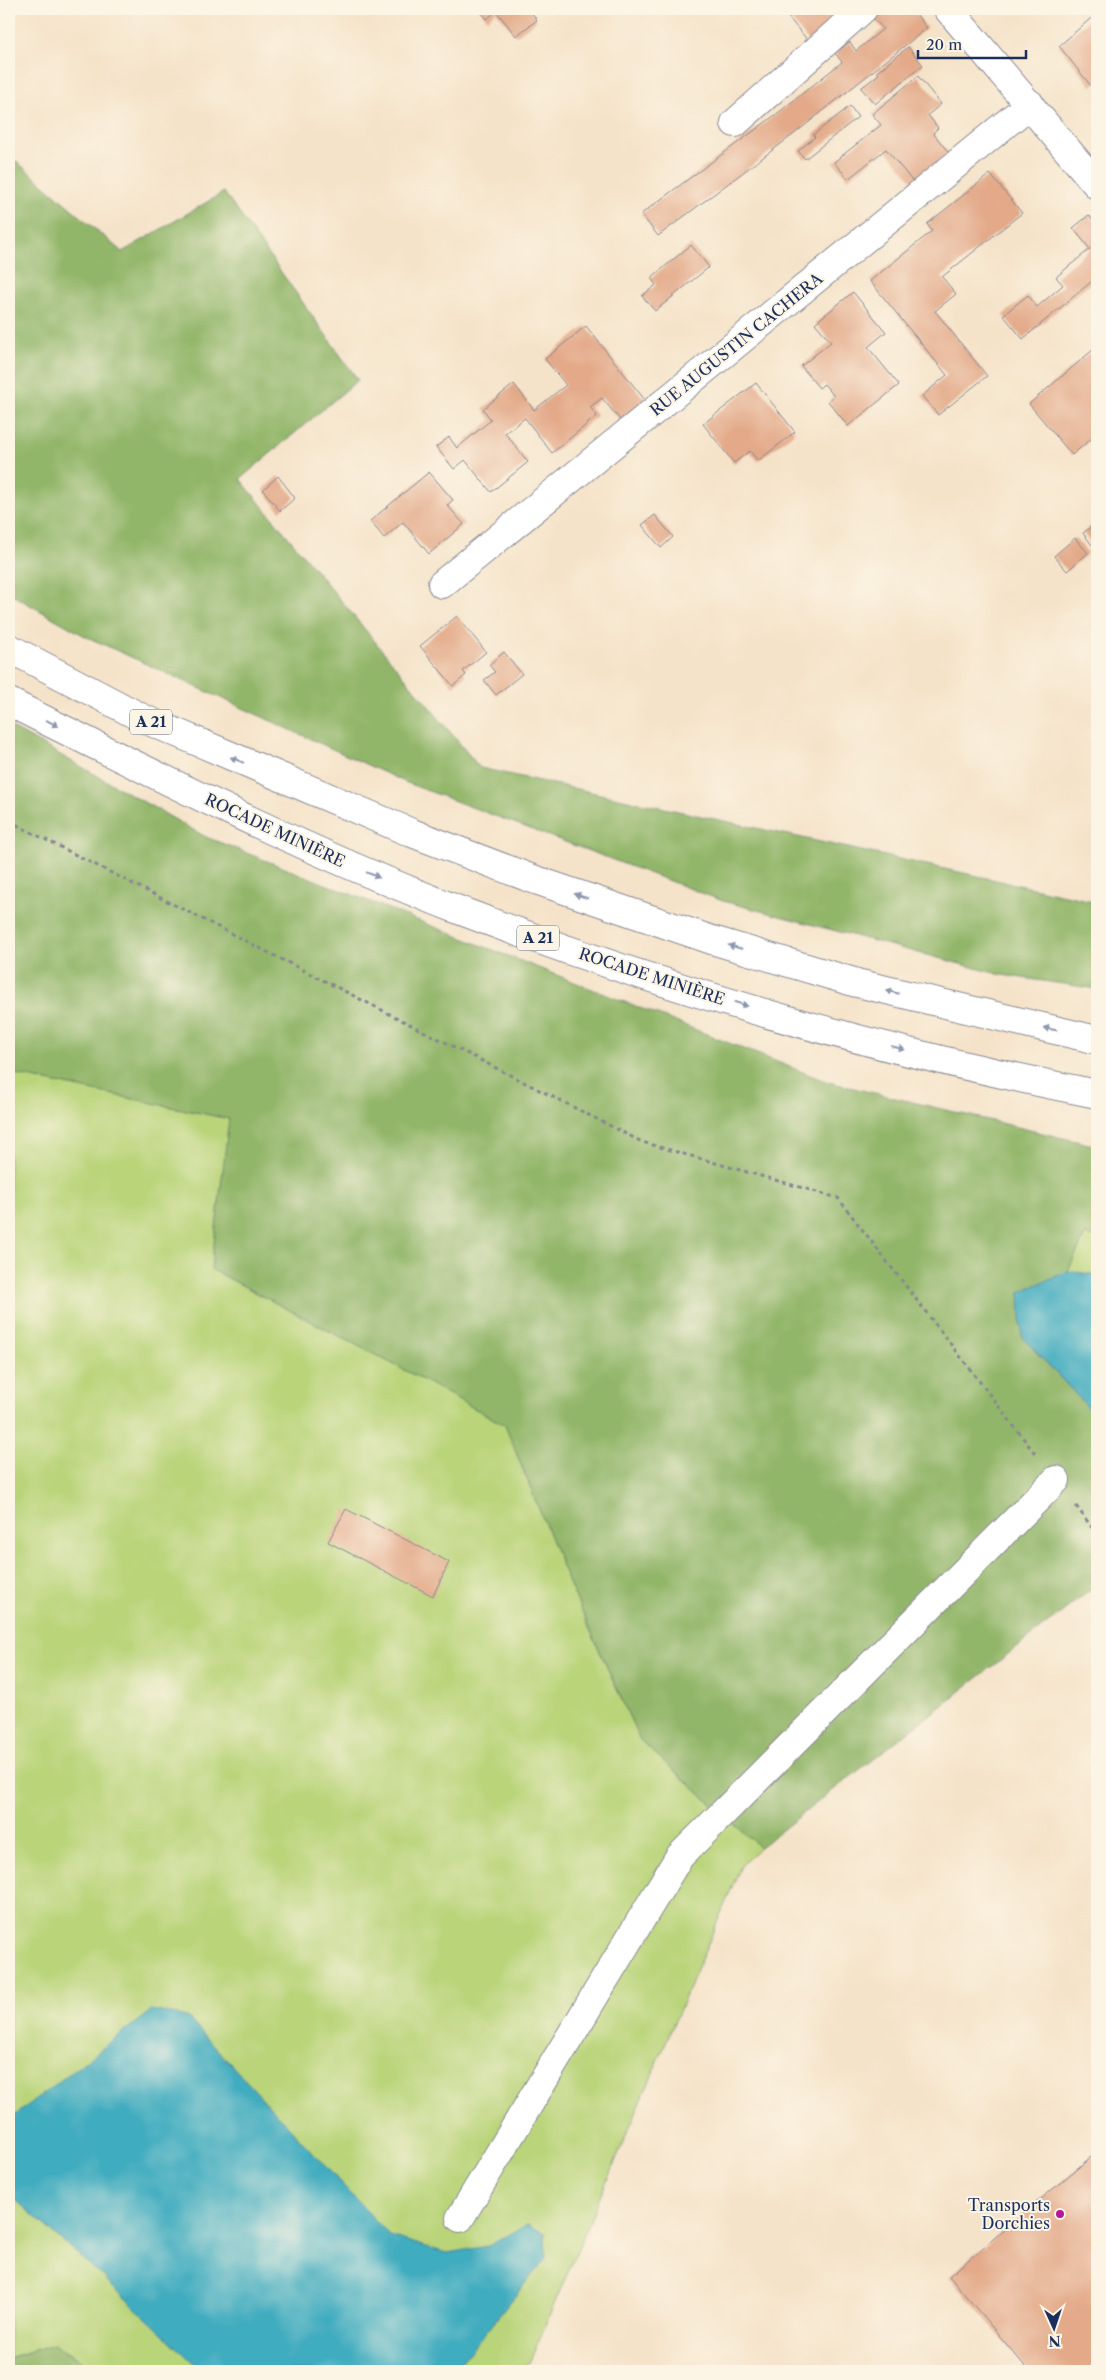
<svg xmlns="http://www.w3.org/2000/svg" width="1106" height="2380" font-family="'Libre Caslon Text',serif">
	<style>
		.green { fill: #b9d479; stroke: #6a826c }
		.forest { fill: #92b669; stroke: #567264 }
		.water { fill: #40acbf; stroke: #2e6e8e }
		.building { fill: #e3a988 }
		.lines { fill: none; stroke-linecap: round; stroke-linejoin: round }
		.minor-casing { stroke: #888994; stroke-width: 30 }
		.highway-casing { stroke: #888994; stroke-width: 30 }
		.path { stroke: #888994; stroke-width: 3; stroke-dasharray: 4 4; stroke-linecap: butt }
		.minor { stroke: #fff; stroke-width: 28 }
		.highway { stroke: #fff; stroke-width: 28 }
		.oneway { fill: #8d97ae }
		.poi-dot { fill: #b5179e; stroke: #fcf5e5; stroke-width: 2 }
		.labels { text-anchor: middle; stroke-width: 4; stroke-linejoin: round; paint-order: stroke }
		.shield { fill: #fcf5e5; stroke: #5e6a86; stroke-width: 1 }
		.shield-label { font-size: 15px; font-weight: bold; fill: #1b2f5e }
		.street-label { font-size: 16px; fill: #1b2f5e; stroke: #fcf5e5 }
		.poi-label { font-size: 16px; fill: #1b2f5e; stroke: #fcf5e5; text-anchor: end }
	</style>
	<rect width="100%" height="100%" fill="#fcf5e5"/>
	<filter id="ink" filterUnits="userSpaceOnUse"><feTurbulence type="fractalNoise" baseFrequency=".02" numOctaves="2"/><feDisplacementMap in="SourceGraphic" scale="10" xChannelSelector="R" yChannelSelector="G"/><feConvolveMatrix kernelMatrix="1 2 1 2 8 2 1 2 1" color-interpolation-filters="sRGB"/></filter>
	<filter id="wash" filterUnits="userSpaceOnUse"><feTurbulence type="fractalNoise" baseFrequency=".0096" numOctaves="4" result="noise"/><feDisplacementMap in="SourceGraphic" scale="20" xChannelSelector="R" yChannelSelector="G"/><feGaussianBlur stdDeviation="1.12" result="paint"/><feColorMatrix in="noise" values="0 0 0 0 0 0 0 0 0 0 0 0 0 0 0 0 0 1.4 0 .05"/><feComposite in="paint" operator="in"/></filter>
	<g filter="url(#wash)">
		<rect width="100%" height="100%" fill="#f5e3c9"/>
		<!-- green -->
		<g class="green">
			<path d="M9 1073 230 1119 211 1269 410 1373 505 1425 569 1583 640 1740 760 1847 741 1866 530 2361 519 2371H98L54 2344 9 2358Z"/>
			<path d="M1085 1235 1097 1237V1275L1068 1271Z"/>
		</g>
		<!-- forest -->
		<g class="forest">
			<path d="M9 155 122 252 224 192 358 380 240 479 480 768 1097 902V989L1002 975 723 901 407 783 85 636 9 593Z"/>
			<path d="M9 726 206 837 828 1082 1097 1146V1237L1085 1235 1068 1271 1020 1292 1022 1337 1097 1417V1585L760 1847 640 1740 569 1583 505 1425 410 1373 211 1269 229 1119 9 1073Z"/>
			<path d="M54 2344 97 2371H9V2358Z"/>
		</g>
		<!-- water -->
		<g class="water">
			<path d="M1068 1271 1097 1275V1417L1022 1336 1020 1292Z"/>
			<path d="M152 2010 187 2017 390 2236 447 2253 488 2246 527 2225 545 2233 546 2258 454 2371H202L102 2276 9 2194V2120Z"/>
		</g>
		<g id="blocks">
			<!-- building -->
			<g class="building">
				<path d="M479 9H529L537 20 516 36 496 11 487 19Z"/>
				<path d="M773 9H850L810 43 782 10 778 14Z"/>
				<path d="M872 9H912L927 28 794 134 658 236 641 214 778 113 842 62 835 53 850 42 856 51 883 29 868 12Z"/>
				<path d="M1097 13V81L1091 86 1059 46Z"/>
				<path d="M908 47 923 65 875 104 861 88 879 74 877 72Z"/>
				<path d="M918 76 941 104 928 115 938 128 933 133 949 153 913 182 886 149 848 179 834 162 881 125 872 114Z"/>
				<path d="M850 106 858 117 805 159 798 151 815 137 813 135Z"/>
				<path d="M990 174 1022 213 942 277 956 294 935 311 987 376 938 415 922 396 947 375 870 281 932 231 927 224Z"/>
				<path d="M1089 215 1097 225V277L1023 339 1003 315 1028 295 1037 307 1063 285 1056 277 1090 249 1073 228Z"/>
				<path d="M691 245 709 267 655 311 642 296 656 285 651 278Z"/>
				<path d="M853 292 886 332 868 347 899 385 848 426 828 401 834 396 824 384 819 388 801 366 831 342 815 323Z"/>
				<path d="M586 326 645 400 620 420 602 398 590 407 597 416 552 453 525 418 505 433 528 462 491 492 465 460 454 469 436 447 449 437 457 448 491 420 483 409 514 384 534 410 566 385 545 359Z"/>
				<path d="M1094 349 1097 352V434L1072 455 1029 404Z"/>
				<path d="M756 383 795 432 758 461 750 451 734 463 703 424Z"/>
				<path d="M429 472 453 500 447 505 464 524 429 554 403 522 384 538 370 521Z"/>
				<path d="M278 476 295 498 280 511 263 490Z"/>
				<path d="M655 515 673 537 661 548 642 525Z"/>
				<path d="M1097 522V540L1092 545 1083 533Z"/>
				<path d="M1075 538 1088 553 1067 571 1054 556Z"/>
				<path d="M457 616 486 652 463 671 466 675 453 686 420 646Z"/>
				<path d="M504 652 522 674 496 695 484 680 495 672 489 665Z"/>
				<path d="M346 1509 449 1562 433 1596 328 1542Z"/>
				<path d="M1097 2152V2363L1087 2371H1029L949 2276Z"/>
			</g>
		</g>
	</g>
	<g filter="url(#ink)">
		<use href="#blocks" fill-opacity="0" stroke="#888994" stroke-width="1"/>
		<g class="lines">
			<!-- minor casing -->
			<g class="minor-casing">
				<g id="minor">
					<path d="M948 9 1097 185"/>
					<path d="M735 123 863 9"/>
					<path d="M442 584 1030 104"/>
					<path d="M460 2218 679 1857 1056 1480"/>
				</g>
			</g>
			<!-- highway casing -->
			<g class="highway-casing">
				<g id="highway">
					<path d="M9 648 142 718 412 833 530 878 712 940 857 983 1097 1040"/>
					<path d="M9 702C158 777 308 852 464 912 669 990 882 1052 1097 1094"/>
				</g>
			</g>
			<!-- path -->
			<g class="path">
				<path d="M9 821 642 1142 838 1198 1037 1456"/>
				<path d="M1076 1506 1097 1534"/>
			</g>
			<!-- minor -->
			<use href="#minor" class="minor"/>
			<!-- highway -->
			<use href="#highway" class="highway"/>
		</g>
		<!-- one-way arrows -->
		<defs><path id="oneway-solid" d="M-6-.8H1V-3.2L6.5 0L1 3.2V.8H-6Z" transform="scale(1.25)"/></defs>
		<g class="oneway">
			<use href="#oneway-solid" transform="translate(52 723) rotate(27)"/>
			<use href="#oneway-solid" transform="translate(237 760) rotate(-157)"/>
			<use href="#oneway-solid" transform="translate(373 875) rotate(23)"/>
			<use href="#oneway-solid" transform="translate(581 896) rotate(-161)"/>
			<use href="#oneway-solid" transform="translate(735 947) rotate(-164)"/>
			<use href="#oneway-solid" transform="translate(892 992) rotate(-166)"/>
			<use href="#oneway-solid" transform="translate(741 1004) rotate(17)"/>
			<use href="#oneway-solid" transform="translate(1050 1029) rotate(-168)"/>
			<use href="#oneway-solid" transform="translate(898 1048) rotate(15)"/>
		</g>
	</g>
	<!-- markers -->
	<circle class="poi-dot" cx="1060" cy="2214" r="5"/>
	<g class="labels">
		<!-- shield labels -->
		<g class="shield">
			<rect x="130" y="709.5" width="42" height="25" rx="4"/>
			<rect x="517" y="925.5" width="42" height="25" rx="4"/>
		</g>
		<g class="shield-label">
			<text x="151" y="727">A 21</text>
			<text x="538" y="943">A 21</text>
		</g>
		<!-- street labels -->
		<g class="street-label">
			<text transform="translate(736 344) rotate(-39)" y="6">RUE AUGUSTIN CACHERA</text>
			<text transform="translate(275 830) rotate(25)" y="6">ROCADE MINIÈRE</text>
			<text transform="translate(652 976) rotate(18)" y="6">ROCADE MINIÈRE</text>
		</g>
		<!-- poi labels -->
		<g class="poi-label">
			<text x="1050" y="2211">Transports<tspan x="1050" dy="18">Dorchies</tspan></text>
		</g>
	</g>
	<!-- margin -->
	<rect width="1106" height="2380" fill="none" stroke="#fcf5e5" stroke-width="30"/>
	<!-- north arrow -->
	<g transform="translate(1054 2328) rotate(177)" stroke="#fcf5e5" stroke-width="4" paint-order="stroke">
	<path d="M0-4L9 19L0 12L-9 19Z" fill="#1b2f5e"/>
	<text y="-8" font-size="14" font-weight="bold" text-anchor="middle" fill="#1b2f5e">N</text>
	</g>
	<!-- scale -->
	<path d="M918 50v8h108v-8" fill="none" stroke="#1b2f5e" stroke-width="2.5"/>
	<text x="926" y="50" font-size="15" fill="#1b2f5e" stroke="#fcf5e5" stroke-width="4" paint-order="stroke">20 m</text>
</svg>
